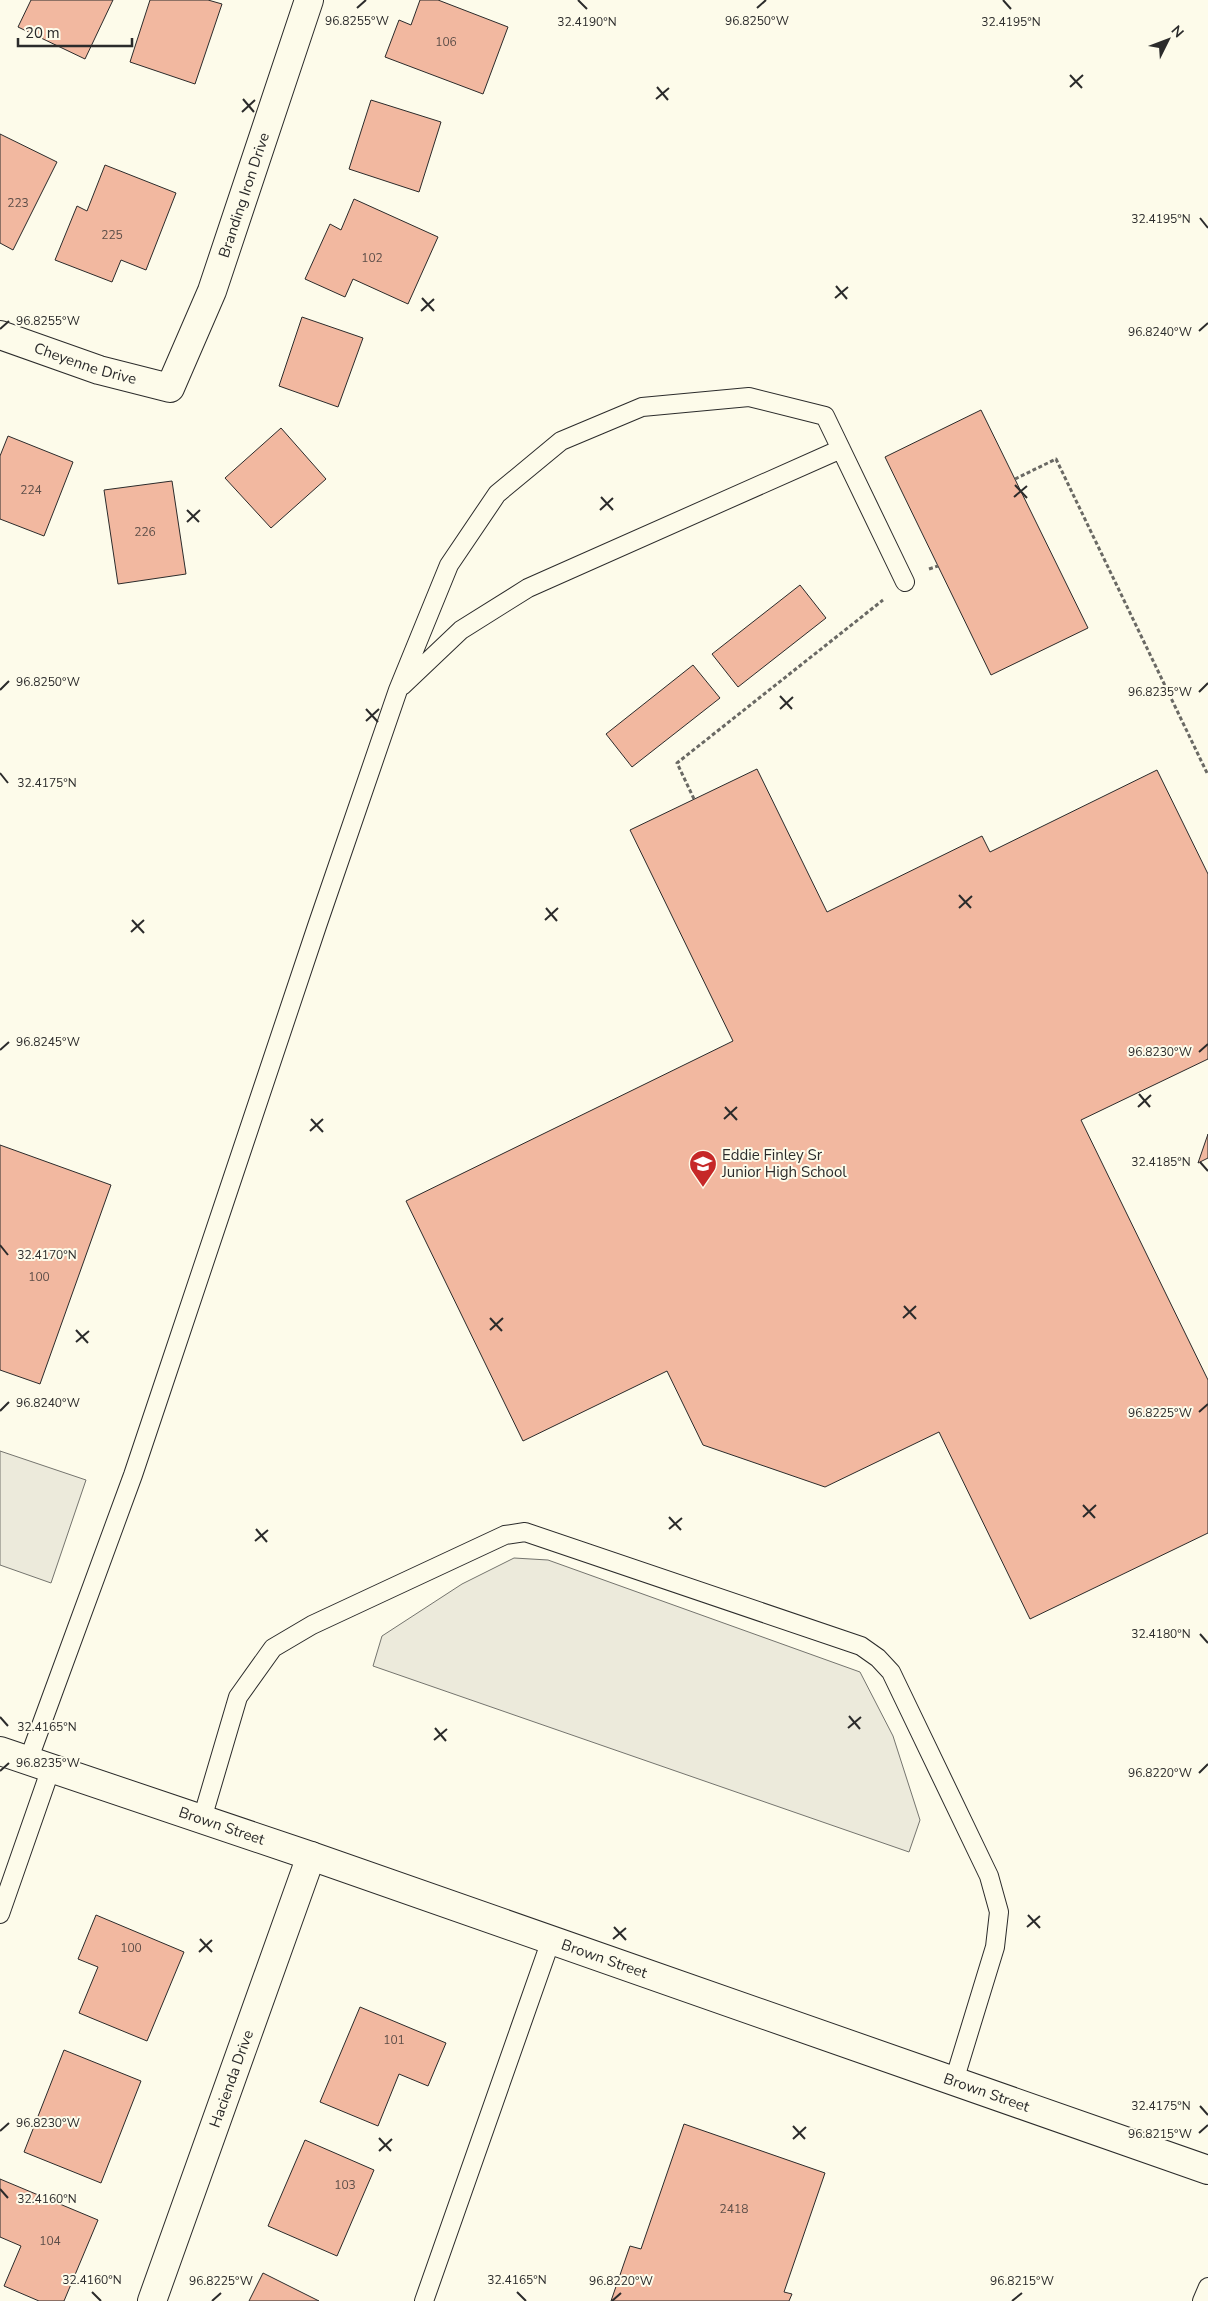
<svg xmlns="http://www.w3.org/2000/svg" width="1208" height="2301" font-family="'Nunito Sans',sans-serif">
<rect width="100%" height="100%" fill="#fdfbea"/>
<!-- parking -->
<path fill="#eceadb" stroke="#74746e" d="M0,1451l86,29 -35,103 -51,-18z
M514,1558l34,2 312,112 33,64 27,84 -11,32 -536,-186 9,-30 80,-52z"/>
<!-- building -->
<path fill="#f2b8a0" stroke="#2b2b2b" d="M31,0h82l-28,59 -67,-32z
M150,0h58l14,4 -27,80 -65,-22z
M420,0h18l70,27 -25,67 -98,-37 14,-37 12,5z
M371,100l70,22 -22,70 -70,-23z
M0,134l57,28 -44,88 -13,-7z
M105,165l71,28 -30,77 -25,-10 -9,22 -57,-22 22,-54 10,5z
M354,199l84,38 -30,67 -55,-25 -8,18 -40,-18 25,-55 11,6z
M302,317l61,21 -25,69 -59,-21z
M981,410l107,218 -97,47 -106,-218z
M281,428l45,51 -55,49 -46,-50z
M8,436l65,26 -29,74 -44,-17v-63z
M172,481l14,93 -68,10 -14,-94z
M800,585l26,33 -88,69 -26,-33z
M693,665l27,33 -88,69 -26,-33z
M757,769l70,143 155,-76 8,16 167,-82 51,104v185l-127,61 127,260v153l-178,86 -91,-187 -114,55 -122,-42 -36,-74 -144,70 -117,-240 327,-160 -103,-211z
M1208,1134v24l-10,5z
M0,1145l111,40 -71,199 -40,-14z
M96,1915l88,37 -37,89 -68,-28 19,-46 -20,-8z
M360,2007l86,36 -18,43 -29,-12 -21,52 -58,-24z
M64,2050l77,31 -40,102 -77,-31z
M684,2124l141,49 -41,119 8,2 -3,7h-178l19,-55 11,3z
M305,2140l69,30 -37,86 -69,-30z
M0,2179l98,41 -34,81h-25l-35,-15 17,-40 -21,-9z
M263,2273l56,28h-70z"/>
<g fill="none" stroke-linecap="round" stroke-linejoin="round">
<defs>
<path id="lane" d="M402,686l59,-56 67,-42 313,-139
M28,1761l105,-286 184,-549 81,-236 51,-125 48,-71 64,-53 81,-34 107,-10 76,19 80,166
M202,1819l36,-122 35,-49 39,-23 193,-90 20,-3 336,114 17,12 13,14 98,204 10,36 -4,35 -41,134
M0,1914l51,-146
M424,2301l127,-361
M1202,2301l6,-14"/>
<g id="street">
<path id="s1" d="M0,335l99,35 71,18 42,-97 97,-291"/>
<path id="s2" d="M152,2301l159,-445"/>
</g>
<g id="secondary">
<path id="s3" d="M0,1751l311,105 897,314"/>
</g>
</defs>
<!-- lane casing -->
<use href="#lane" stroke="#2b2b2b" stroke-width="20"/>
<!-- street casing -->
<use href="#street" stroke="#2b2b2b" stroke-width="30"/>
<!-- secondary casing -->
<use href="#secondary" stroke="#2b2b2b" stroke-width="30"/>
<!-- path -->
<path stroke="#6a6964" stroke-width="3" stroke-dasharray="4 2.5" stroke-linecap="butt" d="M1015,479l41,-20 152,316
M929,569l9,-3
M694,799l-17,-36 206,-163"/>
<!-- lane -->
<use href="#lane" stroke="#fdfbea" stroke-width="18"/>
<!-- street -->
<use href="#street" stroke="#fdfbea" stroke-width="28"/>
<!-- secondary -->
<use href="#secondary" stroke="#fdfbea" stroke-width="28"/>
</g>
<!-- ticks -->
<path fill="none" stroke="#2b2b2b" stroke-width="2" d="M578,0l9,9M1003,0l8,9M357,8l9,-8M757,8l9,-8M1070,75l12,13M657,87l11,13M1070,87l13,-12M243,99l11,13M656,99l13,-11M242,112l13,-12M1200,218l8,10M836,286l11,13M422,298l12,13M835,298l13,-11M421,311l13,-12M0,329l9,-8M1199,331l9,-8M1015,485l12,13M601,497l12,13M1014,497l13,-11M187,510l12,12M600,510l13,-12M187,522l13,-12M0,690l9,-9M1199,692l9,-9M780,696l12,13M366,709l12,13M780,709l13,-12M366,721l13,-12M0,773l8,10M959,895l12,13M546,908l11,13M959,908l13,-12M132,920l12,13M545,920l13,-12M131,932l13,-12M0,1050l9,-8M1199,1052l9,-8M1139,1094l11,13M725,1107l12,13M1138,1107l13,-12M311,1119l12,13M724,1119l13,-12M310,1131l13,-12M1200,1162l8,9M0,1245l8,10M904,1306l12,13M490,1318l12,13M903,1318l13,-12M76,1330l12,13M490,1330l13,-12M76,1342l13,-11M0,1411l9,-9M1199,1412l9,-8M1083,1505l12,13M669,1517l12,13M1083,1517l13,-12M256,1529l11,13M669,1529l13,-11M255,1541l13,-11M1200,1634l8,9M849,1716l11,13M0,1717l8,9M435,1728l11,13M848,1728l13,-11M434,1740l13,-11M0,1771l9,-8M1199,1773l9,-9M1028,1915l12,13M614,1927l12,13M1027,1927l13,-11M200,1939l12,13M613,1939l13,-11M199,1952l13,-12M1200,2106l8,9M793,2126l12,13M0,2131l9,-8M1199,2133l9,-8M379,2138l12,13M793,2139l13,-12M379,2151l13,-12M0,2189l8,9M92,2292l9,9M517,2292l9,9M212,2301l9,-8M612,2301l9,-8M1012,2301l10,-8"/>
<!-- icons -->
<defs>
<symbol id="school-pin" viewBox="-11 -11 22 30"><path d="M0 17L-7.5 6A9.5 9.5 0 1 1 7.5 6Z" fill="#c62828" stroke="#fdfbea"/><path d="M0-5L7-2L0 1L-7-2ZM-4 1L0 2.5L4 1V4Q0 6-4 4Z" fill="#fff"/></symbol>
</defs>
<g fill-rule="evenodd">
<use href="#school-pin" x="687" y="1148" width="32" height="43"/>
</g>
<g text-anchor="middle" stroke-width="4" stroke-linejoin="round" paint-order="stroke">
<!-- number labels -->
<g font-size="12" fill="#5d4e48">
<text x="446" y="46">106</text>
<text x="18" y="207">223</text>
<text x="112" y="239">225</text>
<text x="372" y="262">102</text>
<text x="31" y="494">224</text>
<text x="145" y="536">226</text>
<text x="39" y="1281">100</text>
<text x="131" y="1952">100</text>
<text x="394" y="2044">101</text>
<text x="345" y="2189">103</text>
<text x="734" y="2213">2418</text>
<text x="50" y="2245">104</text>
</g>
<!-- street labels -->
<g font-size="15" fill="#2b2b2b" stroke="#fdfbea">
<text dy="5" stroke="none"><textPath href="#s1" startOffset="385">Branding Iron Drive</textPath></text>
<text dy="5" stroke="none"><textPath href="#s1" startOffset="90">Cheyenne Drive</textPath></text>
<text dy="5" stroke="none"><textPath href="#s3" startOffset="234">Brown Street</textPath></text>
<text dy="5" stroke="none"><textPath href="#s3" startOffset="639">Brown Street</textPath></text>
<text dy="5" stroke="none"><textPath href="#s2" startOffset="236">Hacienda Drive</textPath></text>
<text dy="5" stroke="none"><textPath href="#s3" startOffset="1044">Brown Street</textPath></text>
</g>
<!-- poi labels -->
<g font-size="15" fill="#2b2b2b" stroke="#fdfbea" text-anchor="start">
<text x="722" y="1160">Eddie Finley Sr<tspan x="722" dy="17">Junior High School</tspan></text>
</g>
</g>
<g font-size="12" text-anchor="middle" fill="#2b2b2b" stroke="#fdfbea" stroke-width="4" stroke-linejoin="round" paint-order="stroke">
<text x="357" y="25">96.8255°W</text>
<text x="757" y="25">96.8250°W</text>
<text x="587" y="26">32.4190°N</text>
<text x="1011" y="26">32.4195°N</text>
<text x="1161" y="223">32.4195°N</text>
<text x="48" y="325">96.8255°W</text>
<text x="1160" y="336">96.8240°W</text>
<text x="48" y="686">96.8250°W</text>
<text x="1160" y="696">96.8235°W</text>
<text x="47" y="787">32.4175°N</text>
<text x="48" y="1046">96.8245°W</text>
<text x="1160" y="1056">96.8230°W</text>
<text x="1161" y="1166">32.4185°N</text>
<text x="47" y="1259">32.4170°N</text>
<text x="48" y="1407">96.8240°W</text>
<text x="1160" y="1417">96.8225°W</text>
<text x="1161" y="1638">32.4180°N</text>
<text x="47" y="1731">32.4165°N</text>
<text x="48" y="1767">96.8235°W</text>
<text x="1160" y="1777">96.8220°W</text>
<text x="1161" y="2110">32.4175°N</text>
<text x="48" y="2127">96.8230°W</text>
<text x="1160" y="2138">96.8215°W</text>
<text x="47" y="2203">32.4160°N</text>
<text x="92" y="2284">32.4160°N</text>
<text x="517" y="2284">32.4165°N</text>
<text x="221" y="2285">96.8225°W</text>
<text x="621" y="2285">96.8220°W</text>
<text x="1022" y="2285">96.8215°W</text>
</g>
<!-- north arrow -->
<g transform="translate(1168 40) rotate(48)" stroke="#fdfbea" stroke-width="4" paint-order="stroke">
<path d="M0-4L9 19L0 12L-9 19Z" fill="#2b2b2b"/>
<text y="-8" font-size="14" font-weight="bold" text-anchor="middle" fill="#2b2b2b">N</text>
</g>
<!-- scale -->
<path d="M18 38v8h114v-8" fill="none" stroke="#2b2b2b" stroke-width="2.5"/>
<text x="25" y="38" font-size="15" fill="#2b2b2b" stroke="#fdfbea" stroke-width="4" paint-order="stroke">20 m</text>
</svg>
